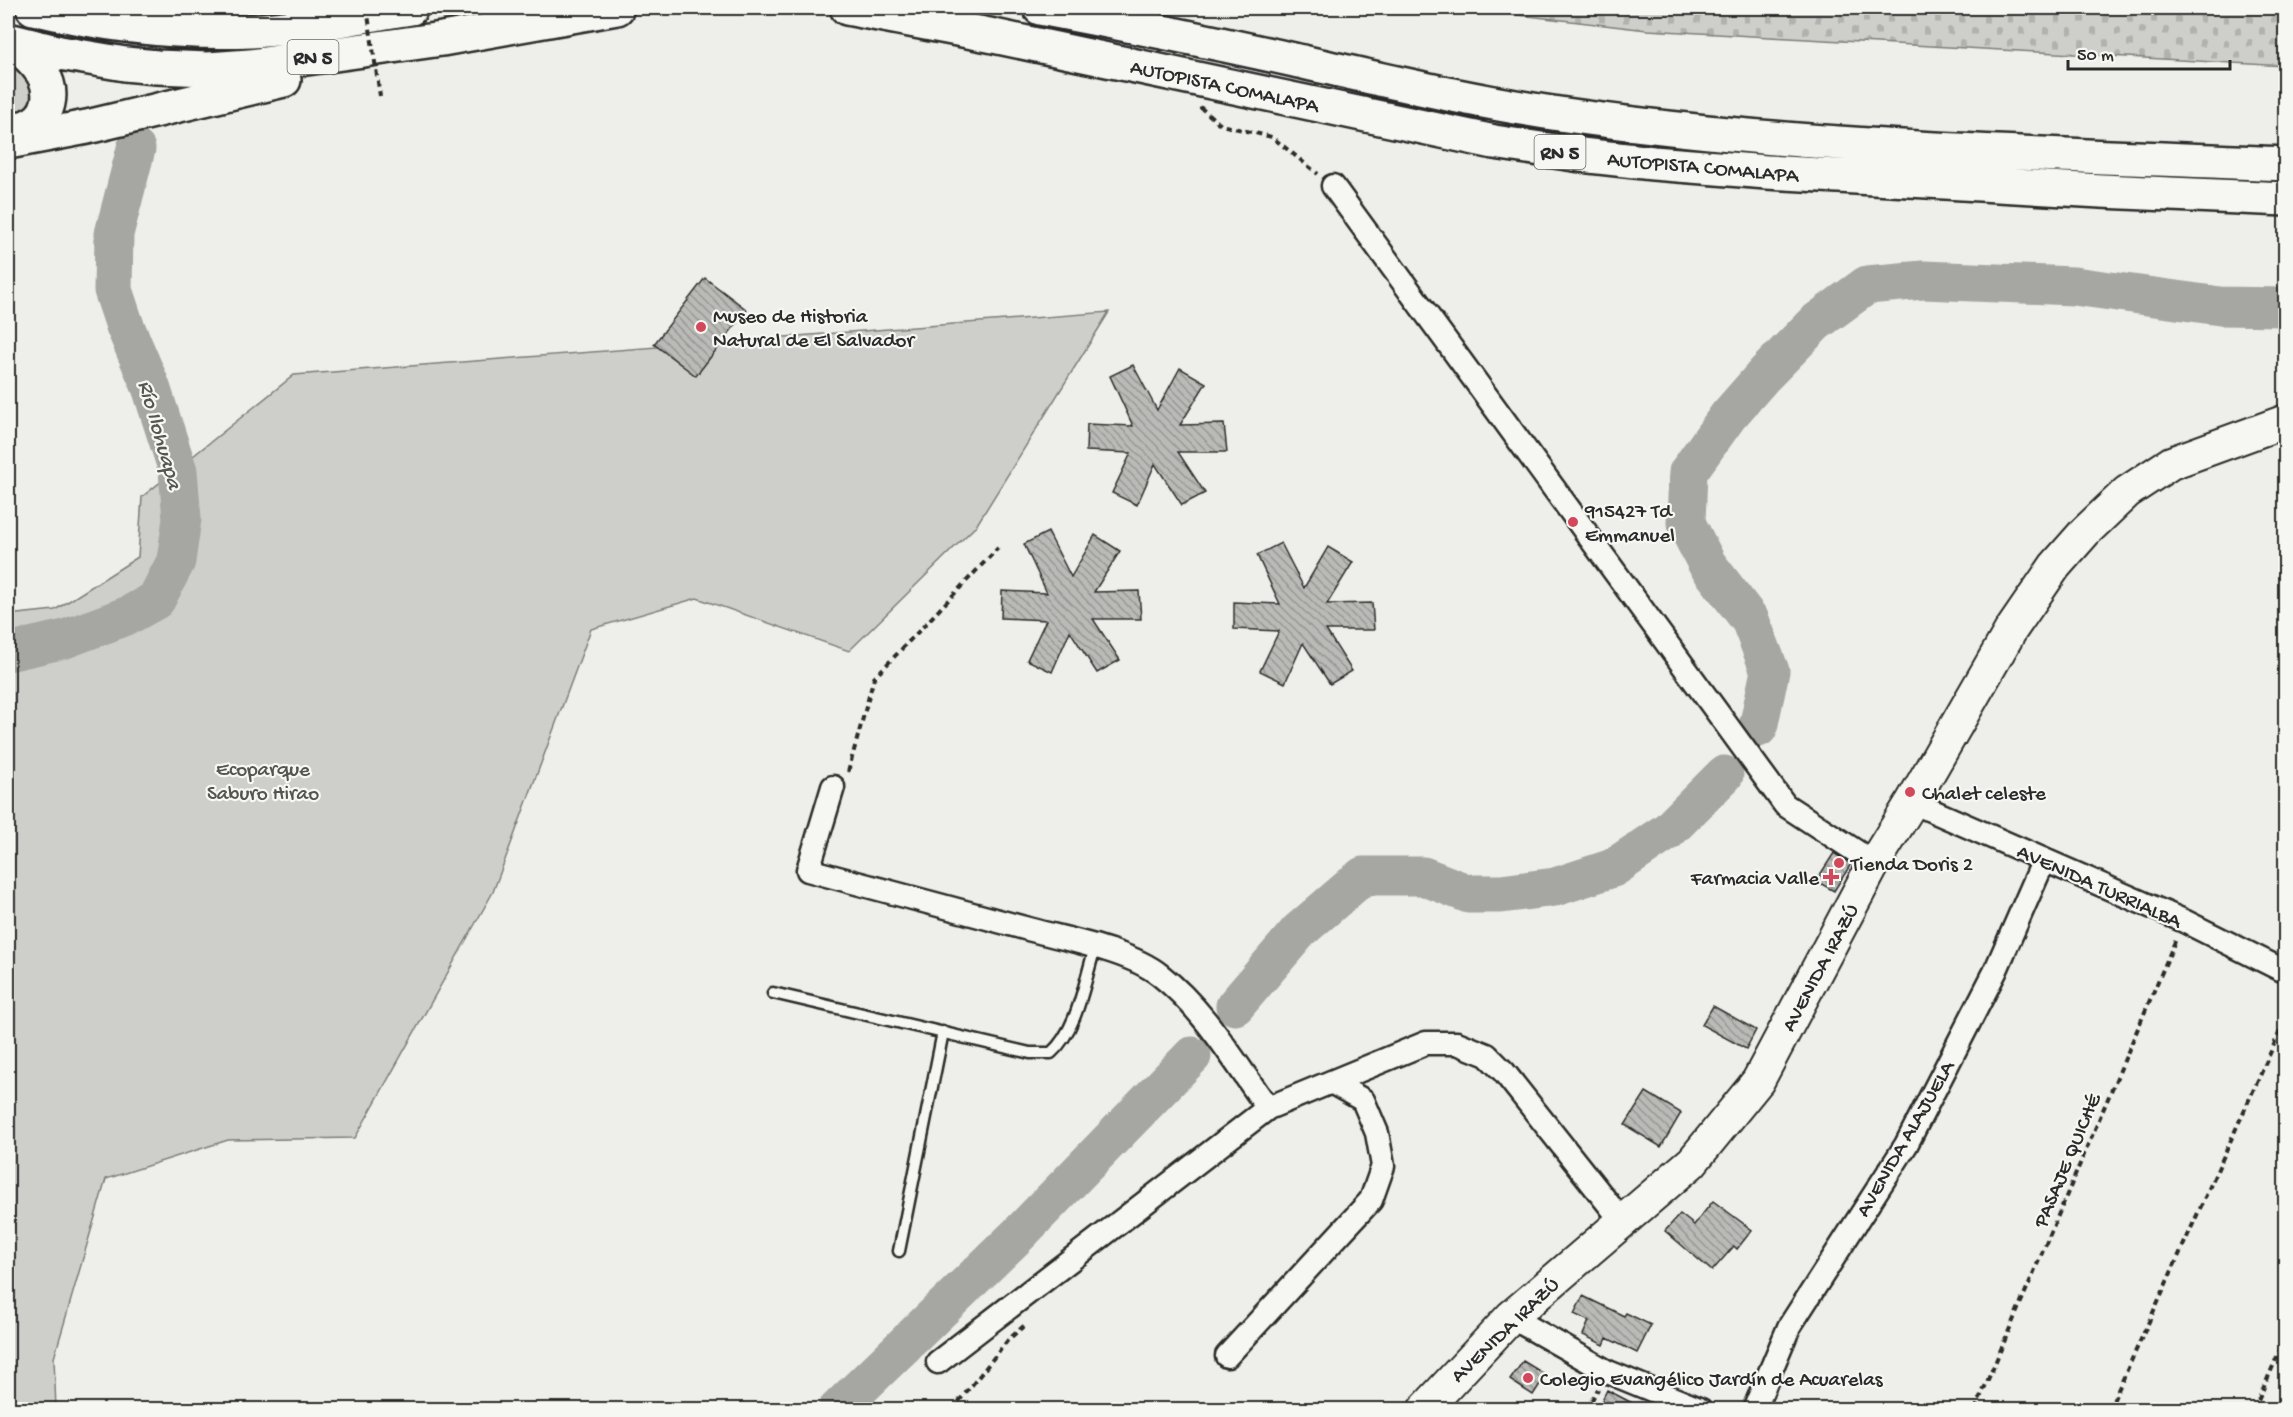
<svg xmlns="http://www.w3.org/2000/svg" width="2293" height="1417" font-family="'Gochi Hand',sans-serif">
<defs>
<pattern id="cemetery-stones" width="16" height="16" patternUnits="userSpaceOnUse" patternTransform="scale(1.5)"><rect width="16" height="16" fill="#cececa"/><path d="M2 7V4a2 2 0 0 1 4 0v3zM10 15v-3a2 2 0 0 1 4 0v3z" fill="#b1b1ae"/></pattern>
<pattern id="building-back-hatch" width="6" height="6" patternUnits="userSpaceOnUse" patternTransform="scale(1.5)"><rect width="6" height="6" fill="#babab7"/><path d="M-1 5l2 2M0 0l6 6M5-1l2 2" fill="none" stroke="#979795"/></pattern>
</defs>
<rect width="100%" height="100%" fill="#eeeeea"/>
<filter id="ink" filterUnits="userSpaceOnUse"><feTurbulence type="fractalNoise" baseFrequency=".0167" numOctaves="2"/><feDisplacementMap in="SourceGraphic" scale="12" xChannelSelector="R" yChannelSelector="G"/><feConvolveMatrix kernelMatrix="1 2 1 2 8 2 1 2 1" color-interpolation-filters="sRGB"/></filter>
<g filter="url(#ink)">
<!-- green -->
<path fill="#cececa" stroke="#7c7c7a" stroke-width="1.5" d="M8,64c20,7 23,21 26,40l-26,20z
M1109,312l-133,214 -127,125 -152,-53 -106,31 -98,263 -138,246 -127,2 -122,39 -52,179 2,51h-48v-794l47,-5 83,-53 4,-60 152,-122z"/>
<!-- cemetery -->
<path fill="url(#cemetery-stones)" stroke="#7c7c7a" stroke-width="1.5" d="M1458,8h827v58l-638,-36z"/>
<g fill="none" stroke-linecap="round" stroke-linejoin="round">
<!-- river -->
<path stroke="#a6a6a3" stroke-width="39" d="M8,652l57,-13 64,-24 27,-15 20,-39 6,-42 -4,-48 -27,-84 -26,-61 -12,-36 1,-56 22,-85
M1758,728l12,-57 -20,-51 -43,-56 -21,-41 2,-51 40,-56 36,-41 51,-52 52,-38 56,-5 151,6 146,20 66,1
M1235,1006l64,-75 64,-55h60l46,18h32l54,-7 58,-19 55,-37 56,-56
M837,1410l182,-176 173,-178"/>
</g>
<!-- building -->
<path fill="url(#building-back-hatch)" stroke="#2b2b2b" stroke-width="1.5" d="M705,278l42,32 -51,66 -42,-32z
M1133,365l24,45 23,-42 26,15 -26,42 44,-1 3,28h-49l27,41 -23,12 -27,-41 -18,41 -25,-12 19,-40 -45,-2 1,-27 46,2 -23,-50z
M1048,532l23,45 24,-42 25,16 -26,41 45,-1 2,28h-48l27,41 -23,13 -27,-42 -18,41 -25,-12 19,-40 -45,-2 1,-27 45,2 -23,-49z
M1281,543l23,45 24,-41 25,15 -26,42 45,-1 2,27h-48l26,41 -22,13 -27,-41 -18,40 -25,-12 19,-40 -45,-2v-27l46,2 -23,-49z
M1834,853l17,11 -17,27 -18,-10z
M1713,1006l43,24 -10,19 -44,-24z
M1646,1092l35,21 -20,34 -36,-22z
M1713,1201l39,29 -15,19 -3,-3 -22,25 -47,-40 15,-17 14,11z
M1583,1296l41,20 2,-3 25,12 -14,28 -30,-15 -3,7 -21,-10 6,-14 -15,-7z
M1523,1361l23,14 -13,20 -23,-15z
M1607,1390l39,20h-49z"/>
<g fill="none" stroke-linecap="round" stroke-linejoin="round">
<defs>
<path id="lane" d="M773,993l257,60h21c27,-24 33,-71 44,-105
M899,1251l44,-219"/>
<path id="street" d="M1333,186l452,619 89,58
M833,787l-25,83c75,20 149,40 224,60 37,10 98,21 128,45 45,35 75,88 108,133
M1912,802l272,119 102,51
M1511,1317l97,55 93,38
M1227,1356l144,-156 12,-34 -6,-33 -14,-33 -32,-18
M938,1362l330,-254 158,-65h31l30,12 17,17 118,149
M1754,1410l35,-83 117,-182 89,-173 49,-112"/>
<path id="secondary" d="M1424,1410l87,-93 181,-155 66,-81 116,-218 38,-61 99,-172 44,-64 30,-34 42,-40 44,-29 115,-42"/>
<path id="highway" d="M33,8c71,17 144,26 218,23 54,-3 107,-15 160,-23
M847,8l142,27 505,107 87,13 72,8 114,9 334,19 185,8
M1040,8c85,16 169,33 254,52 90,20 181,42 272,55 238,34 480,39 720,49
M8,40l52,13 65,11 32,3 51,2 42,-3 192,-27 175,-31
M8,130c6,-1 12,-1 18,-3 25,-9 28,-35 16,-55 -8,-12 -20,-22 -31,-30
M8,142l79,-15 197,-47"/>
</defs>
<!-- lane casing -->
<use href="#lane" stroke="#2b2b2b" stroke-width="15"/>
<!-- street casing -->
<use href="#street" stroke="#2b2b2b" stroke-width="27"/>
<!-- secondary casing -->
<use href="#secondary" stroke="#2b2b2b" stroke-width="36"/>
<!-- highway casing -->
<use href="#highway" stroke="#2b2b2b" stroke-width="38"/>
<!-- path -->
<path stroke="#2b2b2b" stroke-width="4" stroke-dasharray="6 4.5" stroke-linecap="butt" d="M1200,107l21,18 51,12 46,37
M848,772l26,-94 124,-130
M952,1410l56,-70 18,-16
M1586,1410l12,-21
M1975,1410l201,-471
M2109,1410l177,-392
M2254,1410l32,-74"/>
<!-- lane -->
<use href="#lane" stroke="#f6f6f2" stroke-width="10"/>
<!-- street -->
<use href="#street" stroke="#f6f6f2" stroke-width="22"/>
<!-- secondary -->
<use href="#secondary" stroke="#f6f6f2" stroke-width="32"/>
<!-- highway -->
<use href="#highway" stroke="#f6f6f2" stroke-width="33"/>
<!-- path-bridge -->
<path stroke="#2b2b2b" stroke-width="4" stroke-dasharray="6 4.5" stroke-linecap="butt" d="M367,8l13,88"/>
</g>
</g>
<!-- markers -->
<g fill="#d1495b" stroke="#f6f6f2" stroke-width="2">
<circle cx="701" cy="327" r="6"/>
<circle cx="1573" cy="522" r="6"/>
<circle cx="1910" cy="792" r="6"/>
<circle cx="1839" cy="863" r="6"/>
<path d="M1828 868h6v6h6v6h-6v6h-6v-6h-6v-6h6z"/>
<circle cx="1528" cy="1378" r="6"/>
</g>
<g text-anchor="middle" stroke-width="4.5" stroke-linejoin="round" paint-order="stroke">
<!-- shield labels -->
<g fill="#f6f6f2" stroke="#686867" stroke-width="1.5">
<rect x="287.5" y="40" width="51" height="34" rx="4.5"/>
<rect x="1534.5" y="135" width="51" height="34" rx="4.5"/>
</g>
<g font-size="20" font-weight="bold" fill="#2b2b2b">
<text x="313" y="64">RN 5</text>
<text x="1560" y="159">RN 5</text>
</g>
<!-- street labels -->
<g font-size="21" fill="#2b2b2b" stroke="#f6f6f2">
<text transform="translate(1225 85) rotate(12)" y="7">AUTOPISTA COMALAPA</text>
<text transform="translate(1703 166) rotate(5)" y="7">AUTOPISTA COMALAPA</text>
<text transform="translate(2100 885) rotate(24)" y="7">AVENIDA TURRIALBA</text>
<text transform="translate(1819 967) rotate(-62)" y="7">AVENIDA IRAZÚ</text>
<text transform="translate(1904 1138) rotate(-60)" y="7">AVENIDA ALAJUELA</text>
<text transform="translate(2066 1160) rotate(-67)" y="7">PASAJE QUICHÉ</text>
<text transform="translate(1504 1329) rotate(-44)" y="7">AVENIDA IRAZÚ</text>
</g>
<!-- poi labels -->
<g font-size="21" fill="#2b2b2b" stroke="#f6f6f2" text-anchor="start">
<text x="713" y="322">Museo de Historia<tspan x="713" dy="24">Natural de El Salvador</tspan></text>
<text x="1585" y="517">915427 Td<tspan x="1585" dy="24">Emmanuel</tspan></text>
<text x="1922" y="799">Chalet celeste</text>
<text x="1851" y="870">Tienda Doris 2</text>
<text x="1819" y="884" text-anchor="end">Farmacia Valle</text>
<text x="1540" y="1385">Colegio Evangélico Jardín de Acuarelas</text>
</g>
<!-- park labels -->
<g font-size="21" fill="#545453" stroke="#f6f6f2">
<text x="263" y="775">Ecoparque<tspan x="263" dy="24">Saburo Hirao</tspan></text>
</g>
<!-- water labels -->
<g font-size="22" font-style="italic" fill="#565655" stroke="#f6f6f2">
<text transform="translate(162 434) rotate(74)" y="8">Río Ilohuapa</text>
</g>
</g>
<!-- margin -->
<rect width="2293" height="1417" fill="none" stroke="#f6f6f2" stroke-width="30"/>
<rect x="15" y="15" width="2263" height="1387" fill="none" stroke="#2b2b2b" stroke-width="2" filter="url(#ink)"/>
<!-- scale -->
<path d="M2068 60v9h162v-9" fill="none" stroke="#2b2b2b" stroke-width="3"/>
<text x="2077" y="60" font-size="18" fill="#2b2b2b" stroke="#f6f6f2" stroke-width="4.5" paint-order="stroke">50 m</text>
</svg>
